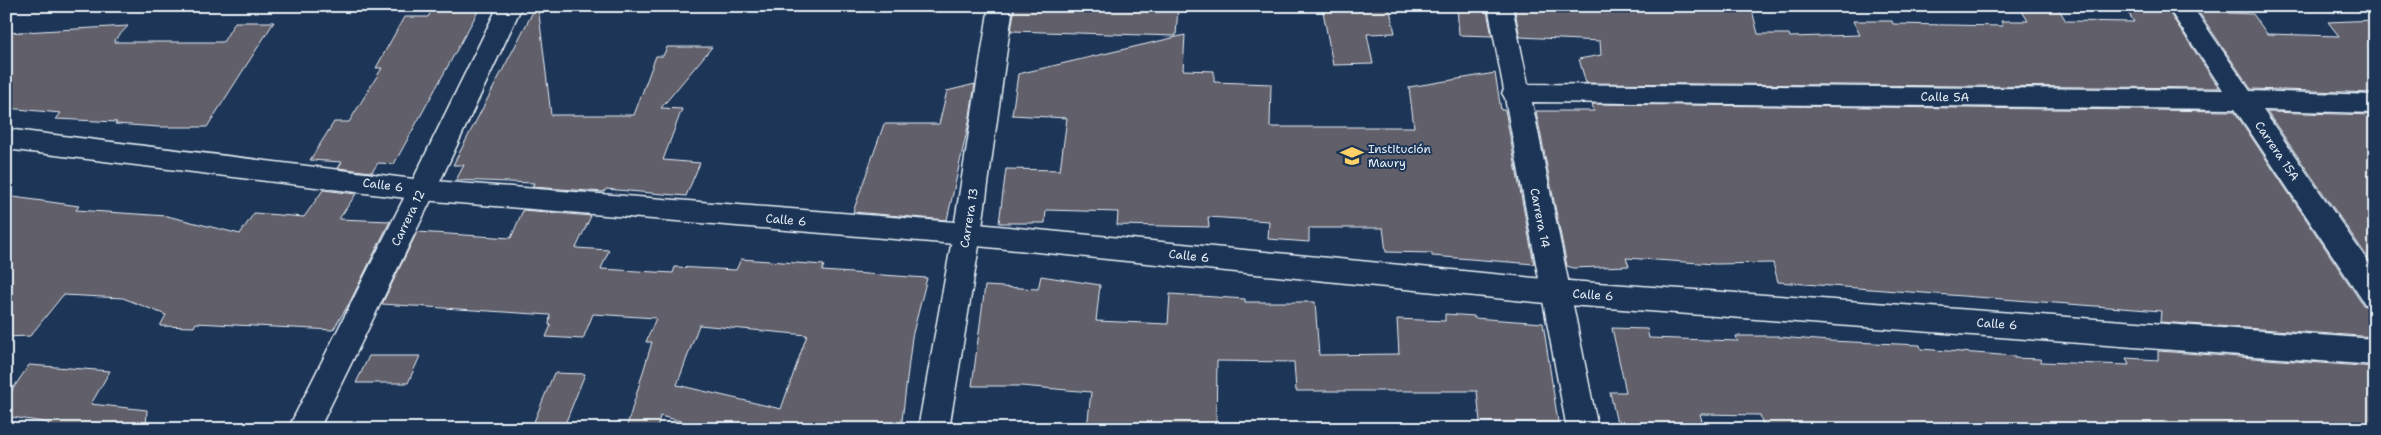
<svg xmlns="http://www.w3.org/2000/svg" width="2381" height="435" font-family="'Shantell Sans',sans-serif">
<rect width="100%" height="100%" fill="#1d3557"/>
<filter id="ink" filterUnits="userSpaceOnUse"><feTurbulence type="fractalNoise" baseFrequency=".02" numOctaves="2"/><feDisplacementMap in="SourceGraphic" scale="10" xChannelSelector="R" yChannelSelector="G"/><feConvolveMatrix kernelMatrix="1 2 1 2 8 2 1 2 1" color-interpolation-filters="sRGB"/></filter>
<g filter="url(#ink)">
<!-- building -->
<path fill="#615f6b" stroke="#e8f1f8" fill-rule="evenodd" d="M434,6h47l-87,158 -16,-1 -6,9 -34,-4 4,-6 -32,-2 24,-38h15l33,-54h-6l28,-51h24z
M536,6h2l13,109h83l22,-59h7l4,-9h45l-51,61 21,1 -19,51 37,3 -14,33 -80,-7 -2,3 -72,-5 2,-4 -78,-3 8,-15h-11z
M1015,6h163l-2,30 -165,-5z
M1322,6h67l6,27 -28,1 6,30 -40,1z
M1457,6h29l6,30 -33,-1z
M1514,6h125l1,3 111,-3 7,28h31l1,3 70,-2 -7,-14h39l1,3 110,2 -2,-5h27l-9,-15h38l9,15 68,1 -10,-16h41l54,82 -633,-5 -7,-24 22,-4 -1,-14 -80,-4z
M2196,8l30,1 3,4 24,1 14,20 72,2 -11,-14 47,-2v73l-124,-4z
M235,22h39l-67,105h-48l-44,-3 2,-2 -61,-3 5,-6 -55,-5v-75l122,-7 -15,16h110z
M1185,35l-2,35 31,1v11l57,2 -1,43h144l-5,-40 86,-14 6,37h4l29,154 -102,-8v-3l-46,-1 -3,-24h-74v14l-41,-3 1,-18 -61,-4 1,10 -92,-2 1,-13 -72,-2 -1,13h-46l7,-54 54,1 7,-52 -55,-3 6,-41z
M975,84l-6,38 -22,98 -94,-8 31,-88h55l8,-33z
M1592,104l642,7 129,194 12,5v27l-215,-15 1,-11 -383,-29 -5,-19 -58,1 -89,-6 3,8 -56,2 -6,-2 -31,-155h58z
M2267,112l108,3v153z
M323,190l33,4 -17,25 51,2 -40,81 -17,28 -137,-7 -2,4 -34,-1 6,-11 -43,-17 -60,-3 -33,41 -24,1v-141l73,10 -3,4 91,6 73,18 14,-21 50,4z
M523,210l68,6 -15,32 33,2 -8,19 72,4 2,-6 61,3 5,-11 83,6 -2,6 105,7 -15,59 -11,92h-188l-53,-13 -3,13h-31l26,-87h-6l10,-24 -63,-4 -10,25 -37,-2 5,-12h-2l1,-10 -168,-11 35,-72 94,6zM699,325l108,10 -26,74 -104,-24z
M1041,276l59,9 -4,36 72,3 2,-30 75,5v3h70l4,53 80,-1 -2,-35 48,2v-7l29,2v2l69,5 15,99h-78l-3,-31h-181l-2,-29 -77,-1 -1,68h-129l4,-37 -70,-6h-49l13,-100 53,3z
M1612,328l35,1 2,9 89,3 -2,-5h43v1l50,4 91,4 1,4 93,7v2l26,1 1,3 88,3 -3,-7 32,2v-9l217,16v62h-611l-4,-14 -60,-1 4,14h-86l-8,-36h16z
M369,356h51l-12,27h-52z
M29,365l81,6 -19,33 56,6 -1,19h-101l4,-6 -43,-7v-17z
M554,373l31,1 -22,55h-32z"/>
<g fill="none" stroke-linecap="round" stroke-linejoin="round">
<defs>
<path id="street" d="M498,6h24l-86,184 -117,239h-31l120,-239z
M989,6h24l-32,228 -32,195h-31l35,-195z
M1488,6h24l16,78 695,6 -56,-84h25l58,85 125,4v18l-112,-3 112,162v36l-10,-4 -130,-195 -703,-7 66,327h-31l-62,-331 -3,-5 2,-3z"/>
<path id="secondary" d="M6,129l416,51 545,43 588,57 820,59v26l-820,-61 -588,-59 -545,-45 -416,-51z"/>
</defs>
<!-- street casing -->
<use href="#street" stroke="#e8f1f8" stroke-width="3"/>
<!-- secondary casing -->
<use href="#secondary" stroke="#e8f1f8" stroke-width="3"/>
<!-- street -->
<use href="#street" fill="#1d3557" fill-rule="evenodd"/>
<!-- secondary -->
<use href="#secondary" fill="#1d3557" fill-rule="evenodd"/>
</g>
</g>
<!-- icons -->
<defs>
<symbol id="school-bare" viewBox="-9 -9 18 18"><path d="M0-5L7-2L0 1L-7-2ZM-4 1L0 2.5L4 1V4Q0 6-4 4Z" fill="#ffd166" stroke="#1d3557" stroke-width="2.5" paint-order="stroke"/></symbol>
</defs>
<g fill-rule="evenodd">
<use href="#school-bare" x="1336" y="140" width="32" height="32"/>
</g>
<g text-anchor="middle" stroke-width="4" stroke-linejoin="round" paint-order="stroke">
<!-- street labels -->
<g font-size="12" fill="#e8f1f8" stroke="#1d3557">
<text transform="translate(1945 97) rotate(1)" y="4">Calle 5A</text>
<text transform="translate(2277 151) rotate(56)" y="4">Carrera 15A</text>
<text transform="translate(383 185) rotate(7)" y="4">Calle 6</text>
<text transform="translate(408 218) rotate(-64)" y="4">Carrera 12</text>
<text transform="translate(969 218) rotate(-81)" y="4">Carrera 13</text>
<text transform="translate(1540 218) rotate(79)" y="4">Carrera 14</text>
<text transform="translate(786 220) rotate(5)" y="4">Calle 6</text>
<text transform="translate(1189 256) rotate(6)" y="4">Calle 6</text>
<text transform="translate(1593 295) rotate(4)" y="4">Calle 6</text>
<text transform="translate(1997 324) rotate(4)" y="4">Calle 6</text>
</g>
<!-- poi labels -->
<g font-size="12" fill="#e8f1f8" stroke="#1d3557" text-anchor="start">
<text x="1368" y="153">Institución<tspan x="1368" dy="14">Maury</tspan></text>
</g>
</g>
<!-- margin -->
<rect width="2381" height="435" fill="none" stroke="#1d3557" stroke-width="25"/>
<rect x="12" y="12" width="2356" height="410" fill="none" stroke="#e8f1f8" stroke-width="2" filter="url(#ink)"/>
</svg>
